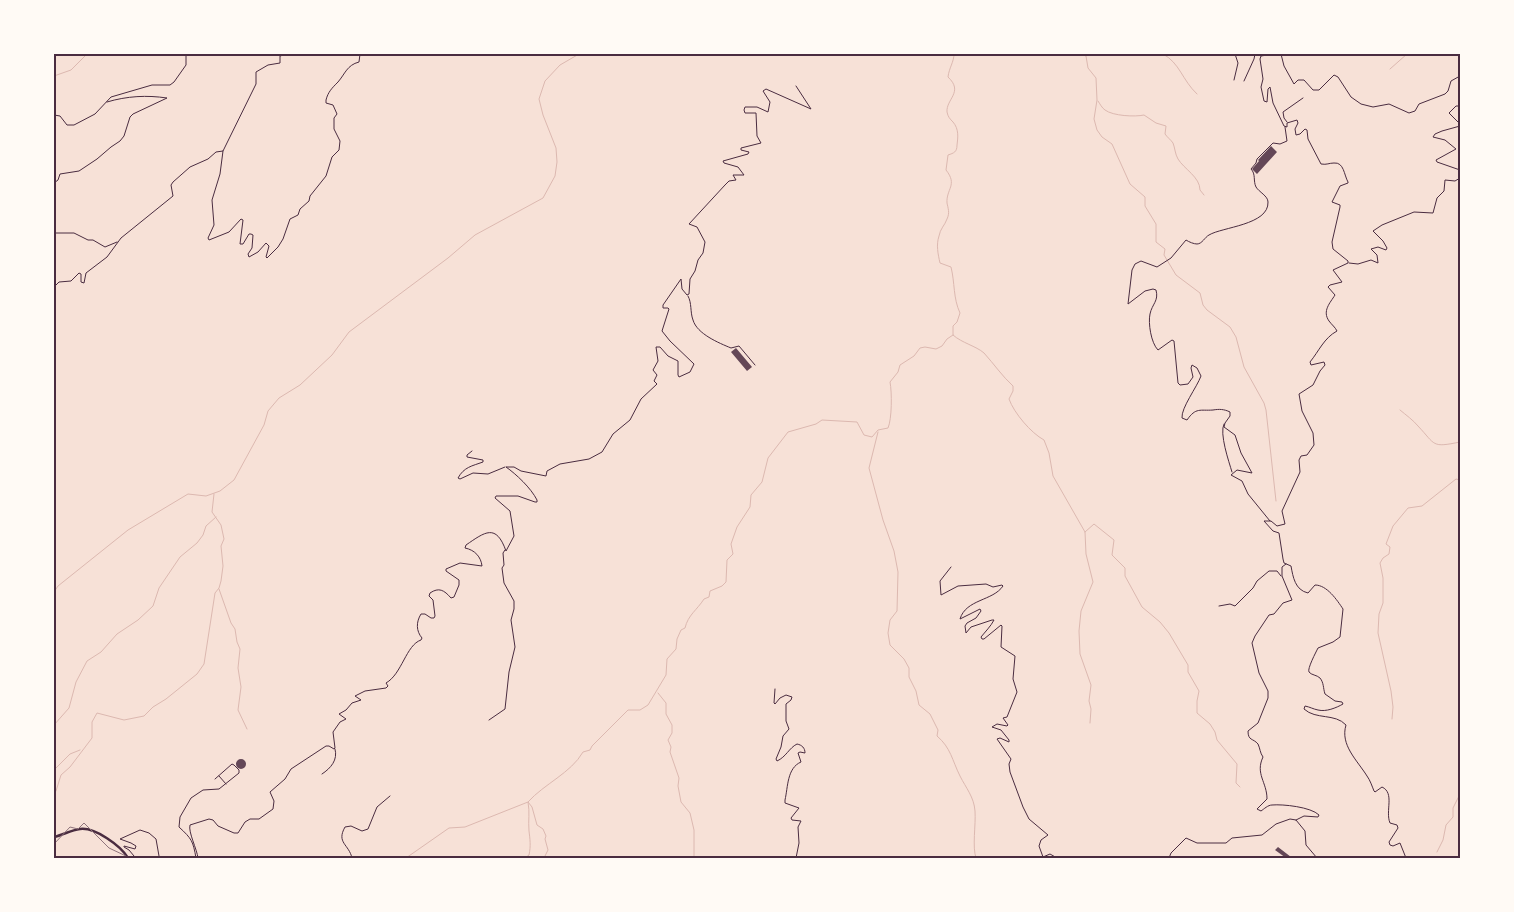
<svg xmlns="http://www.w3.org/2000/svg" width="1514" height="912" font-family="'Open Sans',sans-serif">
<rect width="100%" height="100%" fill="#f7e1d7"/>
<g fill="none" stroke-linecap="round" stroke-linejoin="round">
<!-- stream -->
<path stroke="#dcb8b0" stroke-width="1" d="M954,54c0,8 -5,14 -6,23 16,15 -2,22 -1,35 1,5 3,7 6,10 6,7 5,15 4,23 0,7 -3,8 -9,10l-2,15c12,15 0,19 1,33 1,5 3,10 0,16 -2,6 -7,10 -8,17 -3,9 -1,18 1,27l11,4c4,16 2,31 9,46l-3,9 -4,4v9c9,8 23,11 31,18 10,11 18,23 29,33v5l-4,8c5,14 22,34 35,41l5,13 4,23 32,56 1,22 7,28 -12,29 -2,20 1,23 11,31 -2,16 2,8 -1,14
M1080,54l6,2 2,12 8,10 1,22 -3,19 3,11 5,7 10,7 18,40 15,13v9l11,18v18l9,7 -1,6 12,20 24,18 3,12 4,5 23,17 6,10 8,30 20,36 2,7 10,91
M1163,54c17,9 19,26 34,40
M1390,69l17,-15
M54,76l17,-6 16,-16
M1098,101c2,3 4,7 7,9 8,6 30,7 39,5l12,8 10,3 -1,8c2,3 6,6 8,9 2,5 2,11 5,16 6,10 22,18 22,31l4,5
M1400,410c6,5 13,10 18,16 18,19 13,22 42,16
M878,432l-9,36 14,52 11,31 4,21 -1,39 -7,9 -2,13 2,12 14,14 5,9v9l7,14 3,14 11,9 8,16 -1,6c14,12 15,24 23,40 6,12 14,21 15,35 1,14 -3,36 1,47
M1085,532l9,-8 20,16 -2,15 13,13v8l17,31 18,15 9,11 19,32v7l11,19 -2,10v12l13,11 5,8 2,8 20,24 -1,19 4,4
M219,589l12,34 4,6 2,13 3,7 -2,19 3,19 -3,23 9,19
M54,592l4,-6 70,-56 60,-36 18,2 14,-5 14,-11 30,-55 4,-14 11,-13 21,-13 32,-30 17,-23 99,-74 27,-23 68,-37 12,-22 2,-14 -1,-14 -13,-33 -4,-16 6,-18 15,-16 19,-11
M658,693l8,10v11l6,11v8l-4,7 3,7 -1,5 9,26 -1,8 3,16 9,11 4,17v28
M1392,719l1,-12 -2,-16 -13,-58 1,-19 4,-11v-25l-3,-15 3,-5 6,-4 1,-7 -4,-3 7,-18 15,-18 14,-2 34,-27 4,1
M54,725l15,-17 7,-26 11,-21 14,-9 16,-18 21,-14 15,-14 6,-18 21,-31 17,-14 6,-8 3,-9 10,-9
M54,770l16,-16 10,-4
M56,791l5,-16 9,-8 22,-29v-16l5,-9 27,7 20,-4 9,-9 13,-8 31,-25 7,-10 11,-71 4,-5 2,-7 2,-15 -2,-20 3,-7 -3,-14 -9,-13 2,-18
M1437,852l6,-12 3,-15 7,-8v-9l7,-14
M406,858l43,-30 16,-1 63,-25 4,5 5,18 6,4 3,7 -1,3 3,11 -4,8
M525,858l4,-3c2,-9 1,-16 0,-24 -1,-10 1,-19 -1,-29 16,-18 43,-29 55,-50l7,-2 2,-4 36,-36h12l8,-5 18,-30 1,-16 9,-10 1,-10 4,-9 4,-2c3,-13 12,-18 19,-29l5,-2 1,-6 12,-5 4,-4 1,-22 6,-6 -2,-10 6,-17 13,-20 1,-12 11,-13 6,-24 20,-26 28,-8 6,-4 35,2 7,13 8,2 6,-7 10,-2c4,-9 4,-36 2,-46l8,-10 2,-7 14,-9 6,-8 5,-1 11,2 6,-3 5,-7 6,-4"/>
</g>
<!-- building -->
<path fill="#644757" d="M1271,146l6,6 -20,22 -5,-5 7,-8 -1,-1z
M736,348l16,19 -5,4 -16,-19z
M236 764a5 5 0 1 1 10 0a5 5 0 1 1-10 0Z
M1278,847l13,10 -1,1h-4l-11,-8z"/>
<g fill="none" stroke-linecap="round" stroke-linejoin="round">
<!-- minor -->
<path stroke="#4a2c40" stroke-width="1" d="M444,54h2
M1273,54l-12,2 -1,3 3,20 -2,8 3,14 3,1 1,-13 2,-2 3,16 11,23 3,1v-4l10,-3 1,3 -3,6 1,6 4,-1 5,-5 2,1 1,9 13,25c6,1 8,-1 13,-1 10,-1 10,12 14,19v1l-8,3 -8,16 8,3v2l-8,35 1,7 15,12v2l-15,7 9,12 -12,3 -2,2 7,8c-5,8 -13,16 -6,26 3,4 6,6 8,10 -13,7 -18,20 -27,31l1,3 13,-3 1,3 -5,6 -7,14 -14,9 3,17 11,22 1,12 -7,10 -6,1 -2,4 1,12 -18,39 3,13 -8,2 -6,-5h-7l9,10 6,2 4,26 1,4 7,3c2,11 4,24 17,27l7,-8c12,0 22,15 28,24l-3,28 -7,5 -15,6c-2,4 -11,21 -9,24 2,3 8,3 11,6 4,5 3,10 5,16l10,7 7,1 1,2c-7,4 -17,8 -25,6 -5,-1 -8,-3 -13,-4l-1,3c12,11 31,4 42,16 -6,20 11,35 21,51 3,4 5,10 7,15l1,1 7,-5c13,6 3,24 8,36l7,2 1,3 -9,14 1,3 3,1 7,-3 6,15
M1281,54l3,12 10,18 4,-4h6l9,10h6l15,-15 4,2 13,20 10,7 12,3 16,-3 20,9 6,-2 4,-7 26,-10 3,-3 3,-10 9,-5
M1460,78v1
M1234,80l4,-17 -3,-9
M1244,81l10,-22 1,-5
M1460,106h-4l-7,7 11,11
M54,115l6,1 7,9h7l21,-11 16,-17 41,-12h18l4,-3 12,-17v-11
M1287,122l-3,-4 -1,-6 20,-14
M1460,124v2l-18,5 -7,3 -2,3 12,3 11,9 -20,11 1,2 23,8
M223,151l-3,23 -8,26 2,25 -6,13 1,2 20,-8 12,-13 2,1 -3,24h3l6,-10h2l2,1 -1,13 -4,6 1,3 9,-5 8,-9 3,3 -3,11 1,1 11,-11 5,-8 7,-20 8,-4 2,-6 9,-8 1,-5 16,-20 6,-19 7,-7 1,-9 -6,-12v-11l3,-4 -4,-9 -7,-2v-3c2,-8 6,-12 12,-18 7,-8 9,-17 21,-20l1,-8
M54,183l4,-3 2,-6 19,-3 18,-12 14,-12 9,-6 4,-5 6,-19 3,-3 34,-16c-20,-3 -40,-2 -60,4
M54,233h20l14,7h5l12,7 12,-5
M1349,263l9,1 13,-4 7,3 -1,-8 -6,-6 7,-2 8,3 1,-2 -4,-7 -10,-10 9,-6 32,-13 19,1 4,-15 7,-7 1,-11 10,1 5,-3
M54,287l5,-5 12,-1 8,-8 2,1v8l3,1 2,-10 21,-16 14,-19 52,-42 -2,-11 2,-3 17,-15 18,-8 8,-7 7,-1 33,-67v-12l12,-7 12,-2v-7l7,-2
M688,296c4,7 2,16 5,24 4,14 26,23 38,28l8,-2 16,19
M1224,424c-5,9 5,38 8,48
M472,451l-5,4v2l16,3v2c-11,4 -19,5 -25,16l2,1 13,-6 15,1 17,-7
M1270,521l-22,-27 -6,-13 -11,-6 6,-5 15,3 -11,-20 -6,-18 -11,-8 1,-4 5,-7v-4c-6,-3 -11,-3 -17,-2 -13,1 -17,-3 -26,10l-5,-2c-1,-10 15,-31 19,-42l-4,-8 -5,-3 -1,3 2,9 -5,7 -8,1 -2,-2 -4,-42 -2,-1 -14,10c-7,-7 -10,-27 -8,-36 2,-10 9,-13 6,-24l-3,-1 -8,2 -17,13 4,-34 3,-6 6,-3 16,6 14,-9 15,-18c3,2 8,4 11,4 5,0 8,-7 12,-9 13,-8 60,-10 59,-33 0,-6 -9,-10 -12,-15 -3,-6 0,-13 -5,-18l5,-6 1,-4 16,-16 7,1 7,-3 -2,-14
M1286,564l-4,3v9l10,24 -9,3 -9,11 -5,1 -14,21 -3,7 7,30 9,18v7l-10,25 -10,8c0,10 5,7 10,13 2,4 2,9 5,13 -8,17 4,25 4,42l-10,10 4,2c3,-2 7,-6 11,-6 11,-1 39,2 47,10l-1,2 -14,-1 -8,4
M951,567l-11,14 1,14 17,-9 28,-2 7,3 9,-2 1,1c-10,15 -37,13 -43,33l20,-10 1,2 -5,7 -9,5 -2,3 1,7 5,-6 21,-7h2c-3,6 -9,12 -13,17l1,2h2l17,-14 1,1 -1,21 14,9 -2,23 4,13 -10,25 -4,1 5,7 -1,1 -10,-2 -5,3 9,3 8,10v2l-9,-4 -3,1 14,20 -2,5 1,8 13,35 6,12 19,16 -7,5 -2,6 4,11 7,-3 7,4
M1219,606l11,-2 5,2 18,-18 4,-7 12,-10h8l4,5
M775,689l-1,14 1,1 5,-6 6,-3 6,2 -1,3 -5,4v17l3,8 -6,7 -2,11 -5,12 1,2c9,-4 12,-13 20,-17 5,1 8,4 8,9l-5,-1 -2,1 3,9c-14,6 -13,25 -16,38v3l14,5 -8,10 1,2 9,1 -3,6 1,16 -3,15
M489,720l16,-11 4,-37 6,-25 -4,-27 3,-11v-8l-10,-18 -2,-15 2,-3 -1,-12 2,-3
M322,774c9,-6 16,-14 13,-25
M219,776l7,8
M132,858l2,-2 -5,-6 -5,-3v-1l11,3 1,-3 -5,-3 -11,-4 20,-9 9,3 7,6 3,17 1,2
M196,858c-3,-17 -4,-19 -17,-31l1,-10 11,-19 12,-8 16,-1 20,-16v-3l-5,-5 -2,-1 -17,15
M198,858c-1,-9 -10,-26 -8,-33l19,-6 4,1 5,6 16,7h4l7,-11 5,-3h9l14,-10 1,-8 -4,-9 15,-13 6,-10 35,-23h3l5,3 1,-1 -2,-16 7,-10 6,-3 -7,-5 7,-4 6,-7 9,-3 -6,-4 10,-5 21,-3 2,-2 -2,-3c16,-9 20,-38 35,-43l1,-2c-6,-7 -6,-16 -1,-24h4l6,4h3l1,-2 -2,-16 -4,-4 1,-3c9,-6 14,-3 21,5l3,-1 5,-12v-5l-13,-9v-2l14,-6 22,3c-1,-9 -7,-16 -17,-18l1,-3c19,-13 30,-22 40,6l8,-15 -4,-25 -15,-13 1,-2h22l17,6h2v-2c-6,-12 -21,-26 -31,-33h8l7,4 25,5 1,-5 13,-7 29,-5 13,-7 11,-18 17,-14 11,-21 16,-15 -3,-3 3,-6 -4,-5 5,-9 -2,-14h4l8,9 10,5v14l1,2 11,-5 4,-8 -24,-23 -8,-10 7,-22 -1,-1h-5v-3l18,-26 1,10 5,6 2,-1 1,-15 5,-8 3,-11 5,-7 2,-11 -8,-15 -8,-3 36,-39 4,-4 7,-1 -3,-5h11l-6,-8 -14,-4 -1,-2 25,-7 1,-2 -8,-2v-2l20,-5 -4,-7 -1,-23h-11l-1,-3 1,-3h12l11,5 2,-10 -7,-11 3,-2 45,20 -15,-23
M352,858c-3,-14 -16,-15 -7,-31l6,-1 11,5 6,-2 9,-22 13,-11
M1169,858l2,-5 15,-15 11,5h29l6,-5 30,-3 14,-11 14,-5 6,1 9,11 1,14 11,13"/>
<!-- trunk -->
<path stroke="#4a2c40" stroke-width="2.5" d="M54,837c9,-2 17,-7 26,-8 15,-2 41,17 48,29"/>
<!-- rail -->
<path stroke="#8f747c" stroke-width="1" d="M54,844l16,-17 8,2 6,-6 25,25 17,8 1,2"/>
</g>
<!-- border -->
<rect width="1514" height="912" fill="none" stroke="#fffaf5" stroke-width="110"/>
<rect x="55" y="55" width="1404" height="802" fill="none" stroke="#4a2c40" stroke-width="2"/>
</svg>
